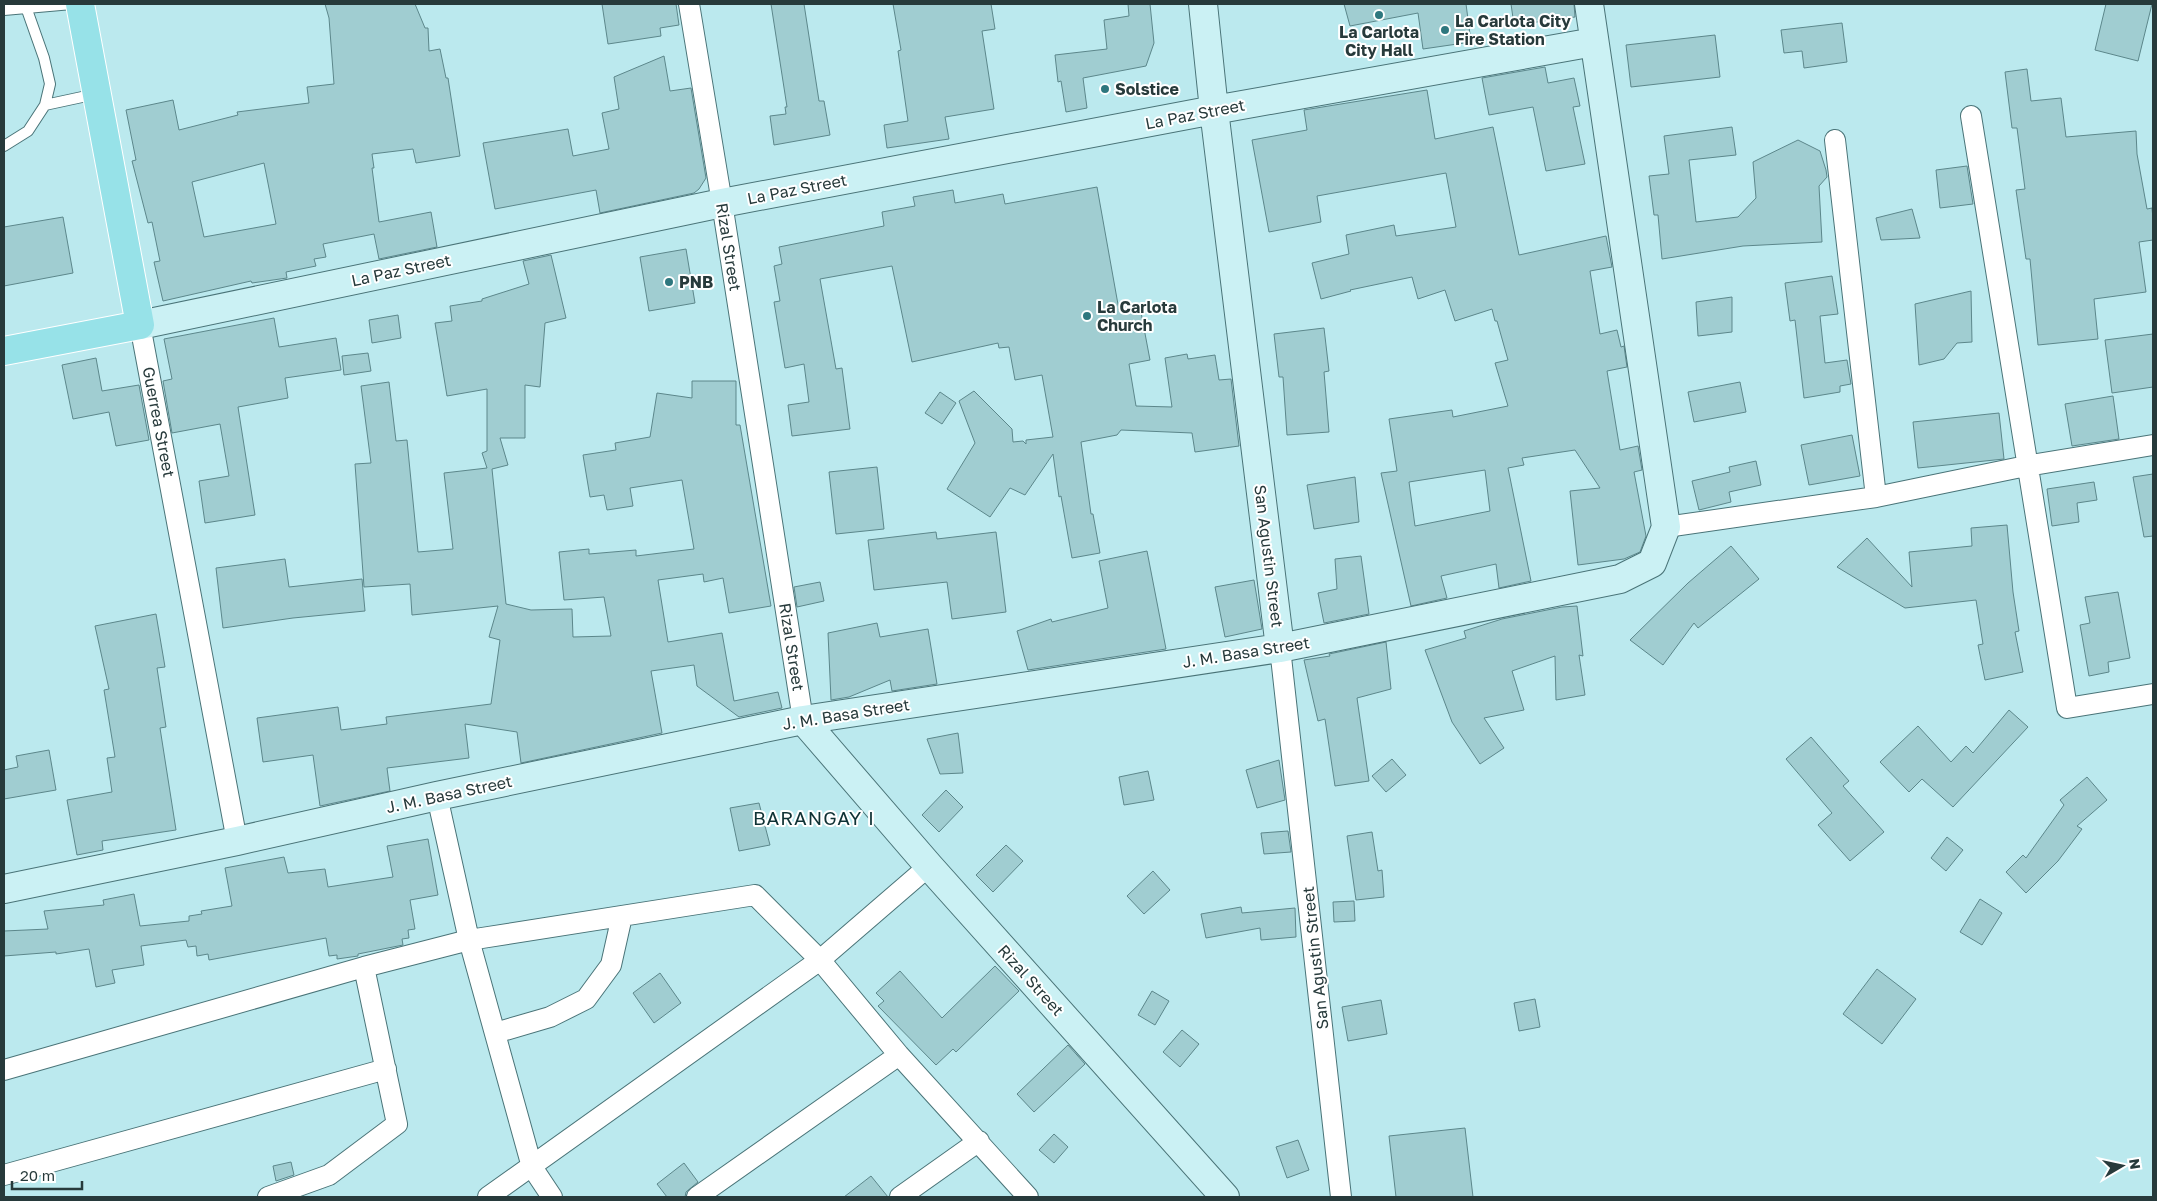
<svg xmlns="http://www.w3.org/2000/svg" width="2157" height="1201" font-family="'Golos Text',sans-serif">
<rect width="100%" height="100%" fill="#bbe9ee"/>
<!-- building -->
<path fill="#a0cdd1" stroke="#5c878b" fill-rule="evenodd" d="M325,4h90l10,24h3l1,23 11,-2 6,29h2l12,78 -44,7 -3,-14 -41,5 2,14h-2l7,54 52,-10 6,35 -58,12 -5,-25 -51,10 3,13 -12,2 2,7 -30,6 1,6 -35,5 -1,-2 -88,20 -9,-39 6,-1 -8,-39 -4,1 -16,-62 4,-1 -10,-50 47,-10 6,30 59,-15 -1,-3 72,-9 -2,-16 27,-3 -5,-66zM264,163l12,61 -72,13 -12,-55z
M602,4h74l3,21 -19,3 1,8 -53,8z
M771,4h33l15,97h5l6,34 -56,10 -4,-29 16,-2 -1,-7h2z
M893,4h98l4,25 -13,2 12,78 -49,8 4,22 -62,9 -3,-23 24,-4 -10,-70 3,-1z
M1128,4h22l4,39 -8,23 -63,12 4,30 -21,4 -5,-31 -3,1 -3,-27 52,-6 -3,-29 25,-4z
M1344,4h122l5,38 -48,7 -5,-36 -68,13z
M1511,4h63l1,13 -61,8z
M2106,4h46l-14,57 -43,-11z
M1842,23l5,39 -43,6 -2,-17 -18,2 -3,-23z
M1715,35l5,42 -89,10 -5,-42z
M664,56l6,35 21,-3 15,90 -7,11 -5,4 -94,20 -4,-23 -101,19 -12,-66 85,-14 5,27 36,-7 -7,-36 17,-4 -5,-32z
M1545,67l3,16 26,-5 6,28 -7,1 12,57 -39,7 -13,-64 -44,8 -7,-37z
M2027,69l4,32 30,-3 5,39 70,-6 1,23 10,55 5,-1 1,11v21l-14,2 7,50 -52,7 4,40 -60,6 -8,-86h-4l-10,-69 9,-1 -8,-61h-5l-7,-56z
M1427,90l8,49 58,-12 26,128 87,-19 6,31 -22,4 10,63 17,-4 4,17 3,-1 3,21 -20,4 13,79 18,-4 4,24 -8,2 12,64 -6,16 -16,7 -46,6 -8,-74 30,-3 -25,-38 -53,8 2,7 -16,3 23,113 -32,7 -3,-24 -55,12 6,22 -36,8 -30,-133 16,-2 -8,-52 63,-9 1,7 55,-11 -13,-43 13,-3 -11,-39h-2l-3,-12 -37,12 -10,-31 -27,9 -6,-22 -62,13 1,1 -30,8 -9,-36 37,-9 -3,-19 48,-10 2,11 60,-9 -10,-54 -129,23 4,26 -52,10 -17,-92 55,-10 -3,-20zM1485,470l5,41 -75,15 -6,-44z
M1732,127l4,28 -47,5 7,62 42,-5 18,-19 -3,-36 45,-22 22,11 6,19 1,7 -8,9 3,56 -79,4 -81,13 -4,-44h-4l-5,-39 20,-2 -5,-38z
M1967,166l6,38 -33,4 -4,-38z
M1097,187l22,123 21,-3 10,53 -21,4 7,42 36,1 -7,-49 22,-4 1,5 27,-4 4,25 12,-1 8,67 -44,6 -3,-19 -71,-3 -4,5 -36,7 10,72h2l7,39 -28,5 -11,-62 -2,1 -6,-43 -28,41 -15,-7 -20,29 -43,-28 28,-46 -16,-42 15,-10 38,38 1,13 10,-1 3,3v-4l27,-3 -11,-62 -27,5 -6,-33 -10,1 -1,-5 -86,19 -20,-96 -72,13 16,90 6,-1 8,61 -58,7 -4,-31 21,-3 -5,-38 -19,4 -11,-66 6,-1 -6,-35 8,-2 -3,-17 105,-21 -2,-14 33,-6 -2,-9 40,-7 2,13 48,-9 2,10z
M1912,209l8,29 -39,2 -5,-22z
M63,217l10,56 -69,13v-59z
M686,249l9,54 -46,8 -9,-54z
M551,255l15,63 -21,5 -5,64 -15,-2v53h-25l8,27 -16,4 14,135 25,6 41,-1 1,28 38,-1 -7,-39 -40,3 -5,-48 30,-3v5l47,-4v6l58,-7 -12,-69 -52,8 3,18 -26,4 -3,-15 -14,2 -7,-42 33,-5 -1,-7 35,-6 7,-44 35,5v-17h44v44h4l31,181 -42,7 -6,-35 -19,4 -1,-8 -45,6 10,62 54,-9 12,68 44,-9 4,16 -43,9 -42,-31 -3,-21 -43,6 11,62 -141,30 -4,-31 -52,-8 4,34 -82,10 3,23 -70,15 -7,-51 -50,7 -6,-44 81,-11 3,23 46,-6 -1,-7 105,-13 9,-64 -11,-3 9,-31 -86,9 -2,-31 -46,3 -9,-123 16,-1 -10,-77 28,-4 7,59 11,-1 11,112 35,-3 -9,-76 43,-5 -5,-15 5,-2v-62l-40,7 -12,-73 17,-2 -2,-15 32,-5v-2l47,-15 -6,-23z
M1832,276l6,38 -18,2 5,47 22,-3 4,24 -11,2v6l-36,6 -9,-78 -5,1 -5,-38z
M1971,291l1,51 -15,1 -13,16 -25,6 -4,-61z
M1732,297v35l-34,4 -2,-34z
M398,315l3,23 -29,5 -3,-23z
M274,318l5,29 57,-9 5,32 -56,8 3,20 -50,9 17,108 -50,8 -6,-42 30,-5 -9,-52 -48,9 -9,-52 9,-2 -8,-40z
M1324,328l5,43 -5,1 5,60 -42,3 -4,-58h-4l-5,-43z
M2153,334v53l-41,6 -7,-53z
M368,353l3,18 -27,4 -2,-19z
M96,358l6,33 37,-6 10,55 -33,6 -7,-34 -36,7 -11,-54z
M1740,382l6,30 -52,10 -6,-30z
M940,392l16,11 -14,21 -17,-11z
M2113,396l6,43 -47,7 -7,-42z
M1999,413l5,46 -86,9 -5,-46z
M1852,435l8,41 -51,9 -8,-40z
M1756,461l5,24 -32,7 2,10 -32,8 -7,-29 38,-9 -1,-5z
M877,467l7,62 -48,5 -7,-62z
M2153,474v62l-9,1 -11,-60z
M1355,477l4,45 -45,7 -7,-44z
M2094,482l3,18 -20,3 2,19 -27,4 -5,-37z
M2007,525l6,67 6,39 -4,1 8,40 -38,8 -7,-35 5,-1 -7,-44 -71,8 -68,-41 30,-29 45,49 -3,-35 63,-6 -1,-18z
M936,532l1,7 59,-7 10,80 -54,7 -5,-37 -73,8 -6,-50z
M1731,546l28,33 -61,49 -4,-5 -31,42 -33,-25 58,-57z
M1147,551l19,98 -138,21 -11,-39 34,-12 1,3 56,-14 -9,-47z
M1361,556l8,58 -45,9 -6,-30 19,-4 -2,-30z
M285,559l4,28 73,-8 3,32 -72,7 -70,10 -7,-60z
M1254,580l8,49 -37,8 -10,-50z
M820,582l4,19 -27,6 -3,-20z
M2118,592l12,66 -22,4 1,10 -20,4 -9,-51 10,-2 -5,-26z
M1577,606l6,50 -4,-1 6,40 -29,5 -1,-44 -43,15 12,39 -40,8 20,30 -24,16 -28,-42 -27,-72 41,-12 -2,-7 38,-12 60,-12z
M156,614l9,53 -8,1 9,59 -6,1 16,102 -74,11 1,9 -26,5 -10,-55 45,-8 -5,-34 8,-1 -11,-67 5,-1 -14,-63z
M877,623l3,14 48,-8 9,55 -45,7 -2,-11 -41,17 -18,3 -3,-67z
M1386,642l5,47 -34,9 12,83 -34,5 -10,-67 -7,2 -14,-61 26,-4 -1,-2z
M2009,710l19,17 -75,80 -31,-28 -13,13 -29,-30 38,-36 33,36 15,-16 7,7z
M958,733l5,40 -23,1 -13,-35z
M1811,737l38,44 -6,5 41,46 -34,29 -32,-36 14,-12 -46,-54z
M49,750l7,40 -52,9v-29l14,-3 -2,-11z
M1392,759l14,16 -20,17 -14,-16z
M1279,760l6,40 -28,8 -11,-38z
M1148,771l6,29 -30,5 -5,-28z
M2087,777l20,23 -30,26 5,3 -24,32 -32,32 -20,-21 17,-17 3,3 38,-53 -4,-5z
M946,790l17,17 -24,25 -17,-17z
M759,803l11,42 -31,6 -9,-43z
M1288,831l3,21 -27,2 -3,-21z
M1372,832l6,39 4,-1 2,27 -28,3 -9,-64z
M1947,837l16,13 -17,21 -15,-13z
M428,839l10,56 -28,5 5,29 -7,1 1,8 -7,1 1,6 -45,9v2l-21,3v-4l-8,1 -3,-18 -117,22 -1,-6 -11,2 -1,-10 -8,1 -2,-7 -45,6 3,19 -32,5 3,13 -19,4 -7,-38 -33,5v-2l-52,4v-25l44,-2 -4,-18 60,-6 -1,-5 31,-6 6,32 49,-5v-5l13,-2 -1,-3 31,-5 -7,-38 59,-11 4,16 37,-4 3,18 65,-10 -6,-31z
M1006,845l17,16 -30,31 -17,-17z
M1153,871l17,19 -26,24 -17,-18z
M1980,899l22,14 -20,32 -22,-13z
M1354,901l1,20 -21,1 -1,-20z
M1241,907l1,6 53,-5 1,29 -35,3 -1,-12 -54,10 -5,-24z
M995,966l24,25 -63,61 -3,-3 -17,16 -58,-59 6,-5 -8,-8 24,-22 42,47z
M1877,969l39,30 -34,45 -39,-30z
M660,973l21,30 -27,20 -21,-30z
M1152,991l17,10 -14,24 -17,-10z
M1535,999l5,28 -21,4 -5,-28z
M1381,1000l6,34 -39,7 -6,-34z
M1182,1030l17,14 -19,23 -17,-15z
M1068,1045l17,19 -51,48 -17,-18z
M1465,1128l8,69h-77l-7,-61z
M1054,1134l14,13 -14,16 -15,-13z
M1298,1140l11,30 -22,8 -11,-31z
M291,1162l3,13 -18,6 -3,-15z
M684,1163l14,19 -12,10 -1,5h-18l-10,-13z
M871,1176l17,21h-44z"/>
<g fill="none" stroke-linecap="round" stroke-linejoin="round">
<defs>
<path id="lane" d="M4,10l68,-6
M45,105l51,-11
M4,146l24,-15 17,-26 5,-21 -6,-26 -18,-51"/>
<path id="street" d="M689,4l33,199 81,517
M1971,116l96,592 86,-14
M1835,140l41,357
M140,325l97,516
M1666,527l210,-30 150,-31 127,-21
M1280,648l61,549
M437,796l32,144 63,227 20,30
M495,1033l55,-16 36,-18 25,-34 11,-49
M4,1070l360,-103 105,-27 286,-45 65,65 79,95 129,142
M4,1175l382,-106
M268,1197l61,-22 68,-51 -33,-157
M488,1197l332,-237 109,-94
M697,1197l202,-142
M900,1197l79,-56"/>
<path id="secondary" d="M1203,4l11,106 66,538
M140,325l582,-122 492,-93 380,-68
M803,720l126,146 296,331
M4,889l233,-48 200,-45 366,-76 477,-72 340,-69 32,-16 14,-36 -77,-523"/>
<path id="primary" d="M4,351l136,-26 -60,-321"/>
</defs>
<!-- lane casing -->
<use href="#lane" stroke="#4a7478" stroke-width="12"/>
<!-- street casing -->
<use href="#street" stroke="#4a7478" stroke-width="22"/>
<!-- secondary casing -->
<use href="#secondary" stroke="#4a7478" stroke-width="30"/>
<!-- primary casing -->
<use href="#primary" stroke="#fff" stroke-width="30"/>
<!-- lane -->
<use href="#lane" stroke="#fff" stroke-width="10"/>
<!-- street -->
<use href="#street" stroke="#fff" stroke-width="20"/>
<!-- secondary -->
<use href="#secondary" stroke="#cbf1f4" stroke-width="28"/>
<!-- primary -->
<use href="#primary" stroke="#97e2e8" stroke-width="28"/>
</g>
<!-- markers -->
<g fill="#2e777e" stroke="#fff" stroke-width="2">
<circle cx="1379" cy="15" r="5"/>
<circle cx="1445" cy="30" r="5"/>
<circle cx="1105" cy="89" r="5"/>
<circle cx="669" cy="282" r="5"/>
<circle cx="1087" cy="316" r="5"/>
</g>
<g text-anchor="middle" stroke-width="4" stroke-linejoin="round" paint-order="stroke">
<!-- poi labels -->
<g font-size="16" font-weight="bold" fill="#273a3b" stroke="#fff" text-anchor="start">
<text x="1455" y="27">La Carlota City<tspan x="1455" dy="18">Fire Station</tspan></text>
<text x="1379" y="38" text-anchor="middle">La Carlota<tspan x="1379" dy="18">City Hall</tspan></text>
<text x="1115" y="95">Solstice</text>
<text x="679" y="288">PNB</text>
<text x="1097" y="313">La Carlota<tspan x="1097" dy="18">Church</tspan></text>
</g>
<!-- street labels -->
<g font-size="16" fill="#273a3b" stroke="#fff">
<text transform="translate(1195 114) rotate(-11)" y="6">La Paz Street</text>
<text transform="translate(797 189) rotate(-11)" y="6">La Paz Street</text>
<text transform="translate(729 247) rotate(81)" y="6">Rizal Street</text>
<text transform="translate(401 270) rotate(-12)" y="6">La Paz Street</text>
<text transform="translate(159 422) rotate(79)" y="6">Guerrea Street</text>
<text transform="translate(1269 556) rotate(83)" y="6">San Agustin Street</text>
<text transform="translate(792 647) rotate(81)" y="6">Rizal Street</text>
<text transform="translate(1246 652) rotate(-9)" y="6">J. M. Basa Street</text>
<text transform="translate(846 714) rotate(-9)" y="6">J. M. Basa Street</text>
<text transform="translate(449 794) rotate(-12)" y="6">J. M. Basa Street</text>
<text transform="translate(1315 958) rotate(-96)" y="6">San Agustin Street</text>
<text transform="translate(1031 980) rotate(48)" y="6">Rizal Street</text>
</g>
<!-- quarter labels -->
<g font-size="19" letter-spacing="1" fill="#0f3235" stroke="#fff">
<text x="814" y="825">BARANGAY I</text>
</g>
</g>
<!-- border -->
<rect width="2157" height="1201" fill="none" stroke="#273a3b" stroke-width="10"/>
<!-- north arrow -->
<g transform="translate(2122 1166) rotate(81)" stroke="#ffffff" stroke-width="4" paint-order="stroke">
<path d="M0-4L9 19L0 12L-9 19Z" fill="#273a3b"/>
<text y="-8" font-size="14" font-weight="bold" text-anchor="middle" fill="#273a3b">N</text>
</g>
<!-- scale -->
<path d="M12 1181v8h70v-8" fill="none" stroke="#273a3b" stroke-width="2.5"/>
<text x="20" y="1181" font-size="15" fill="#273a3b" stroke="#ffffff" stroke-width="4" paint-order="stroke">20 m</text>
</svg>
